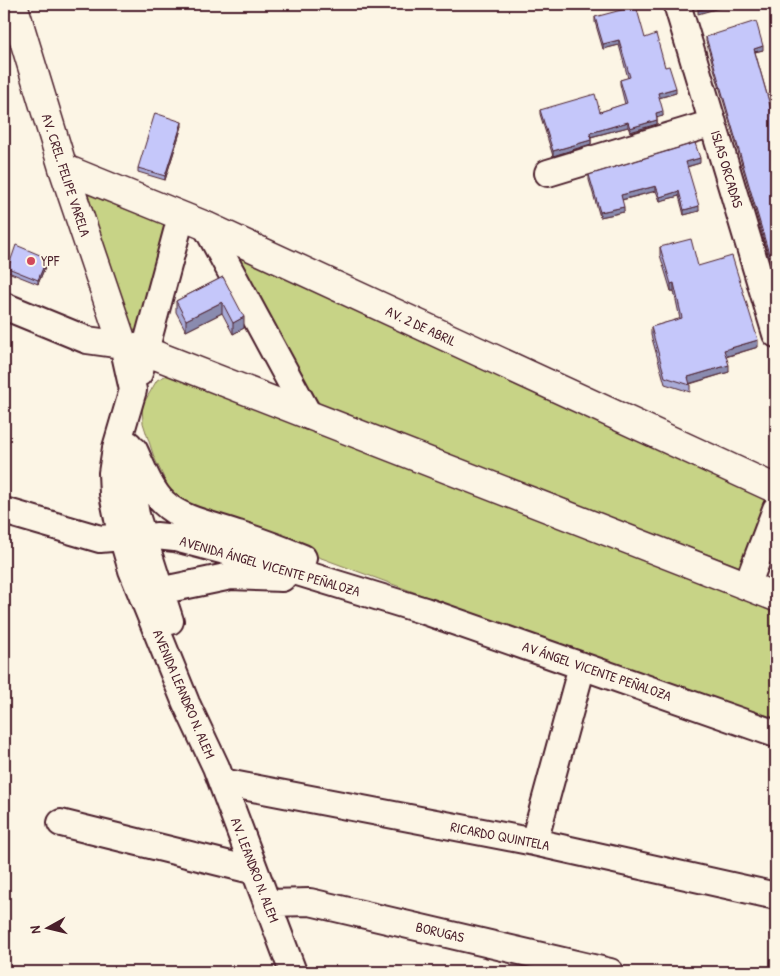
<svg xmlns="http://www.w3.org/2000/svg" width="780" height="976" font-family="'Patrick Hand',sans-serif">
<rect width="100%" height="100%" fill="#fcf5e5"/>
<filter id="ink" filterUnits="userSpaceOnUse"><feTurbulence type="fractalNoise" baseFrequency=".02" numOctaves="2"/><feDisplacementMap in="SourceGraphic" scale="10" xChannelSelector="R" yChannelSelector="G"/><feConvolveMatrix kernelMatrix="1 2 1 2 8 2 1 2 1" color-interpolation-filters="sRGB"/></filter>
<g filter="url(#ink)">
<!-- green -->
<path fill="#c7d386" stroke="#887958" d="M86,194l81,31 -25,109 -16,-8z
M224,243l545,255 -28,69 -419,-159z
M171,373l605,235v117l-591,-217 -14,-15 -17,-36 -11,-34 -1,-17 15,-26z"/>
<g fill="none" stroke-linecap="round" stroke-linejoin="round">
<defs>
<path id="minor" d="M677,4l99,330
M548,173l165,-50
M206,226l103,190
M4,306l83,34 36,5 10,45 -17,58 -4,25 1,21 7,35 12,41 54,133 30,64 77,205
M139,373l42,-156
M129,445l3,47 4,23 34,106
M134,450c8,17 16,40 30,53 17,17 52,23 74,31 22,7 43,15 65,24
M4,511l96,28 22,-2
M127,552l3,-6 13,-8 13,-2 19,2 77,20 173,53 351,123
M145,586l9,6 77,-16 51,2
M747,586l29,-77
M222,782l312,60 242,54
M61,823l194,48
M534,842l48,-176
M268,903l42,-1 300,70"/>
<path id="major" d="M13,4l50,164 60,177 22,6 631,246
M63,168l143,58 570,263"/>
</defs>
<!-- minor casing -->
<use href="#minor" stroke="#4a1f2b" stroke-width="30"/>
<!-- major casing -->
<use href="#major" stroke="#4a1f2b" stroke-width="31"/>
<!-- minor -->
<use href="#minor" stroke="#fcf5e5" stroke-width="26"/>
<!-- major -->
<use href="#major" stroke="#fcf5e5" stroke-width="28"/>
</g>
<!-- wall -->
<path fill="#a9abd7" stroke="#4a1f2b" d="M595,17l50,21 20,29 11,26 -17,5 4,18 -6,1v7l-27,8 -2,-5 -37,10v7l-38,12 -13,-42v-4l60,2 25,-8 -5,-20v-4l8,-2 -9,-33 -16,4 -8,-27z
M706,37l57,13 -8,2 20,71h1v159l-70,-241z
M182,126l-17,54 -27,-8v-4z
M700,163l-13,4 12,44 -15,4 -5,-19 -19,5 -4,-10 -34,9 2,12 -24,5 -11,-37v-5z
M660,247l38,19 60,81 -32,10 3,15 -39,12v8l-25,-8 -14,-49v-8l29,-8 -6,-28h-3l-11,-36z
M47,262l-9,22 -30,-12v-4z
M223,277l21,51 -11,6 -11,-21 -36,18 -10,-19v-11z"/>
<!-- shaded-wall -->
<path fill="#8a8baf" stroke="#4a1f2b" d="M720,4h13l-35,10v-4z
M619,40v5l-16,4v-5z
M763,46v4l-9,2v-3z
M676,88v5l-18,5v-5z
M663,111v5l-7,2v-5z
M657,120v4l-27,8v-4z
M182,122v4l-17,54v-4z
M628,122v5l-38,10v-4z
M591,140v4l-38,12v-5z
M700,158v5l-14,4v-5z
M656,186v5l-35,9v-5z
M679,191v5l-19,5v-4z
M699,206v5l-15,4v-5z
M624,207v5l-24,5v-5z
M47,258v4l-9,22v-4z
M674,283v8h-3v-7z
M222,302v11l-36,18v-11z
M244,317v11l-11,6v-11z
M758,340v7l-34,10v-7z
M729,365v7l-41,12v-7z"/>
<!-- building -->
<path fill="#c5c7fa" stroke="#4a1f2b" d="M696,4h24l-22,6z
M636,6l9,32 11,-4 9,33 4,-1 7,22 -18,5 5,18 -7,2 1,7 -27,8 -2,-6 -38,11 1,7 -38,11 -13,-41 55,-16 5,18 27,-9 -7,-23 10,-3 -11,-37 -16,4 -8,-27z
M756,21l7,25 -9,3 21,74h1v155l-70,-241z
M155,113l27,9 -17,54 -27,-8z
M695,143l5,15 -14,4 13,44 -15,4 -5,-19 -19,6 -4,-11 -35,9 3,12 -24,5 -11,-37z
M691,239l7,27 34,-10 26,84 -34,10 5,15 -41,12 2,8 -25,-8 -14,-50 31,-9 -8,-35 -3,1 -11,-37z
M16,245l31,13 -9,22 -30,-12z
M223,277l21,40 -11,6 -11,-21 -36,18 -10,-19z"/>
</g>
<!-- markers -->
<circle fill="#d1495b" stroke="#fcf5e5" stroke-width="2" cx="31" cy="261" r="5"/>
<g text-anchor="middle" stroke-width="4" stroke-linejoin="round" paint-order="stroke">
<!-- street labels -->
<g font-size="14" fill="#4a1f2b" stroke="#fcf5e5">
<text transform="translate(727 169) rotate(73)" y="5">ISLAS ORCADAS</text>
<text transform="translate(66 175) rotate(72)" y="5">AV. CREL. FELIPE VARELA</text>
<text transform="translate(421 326) rotate(25)" y="5">AV. 2 DE ABRIL</text>
<text transform="translate(270 566) rotate(16)" y="5">AVENIDA ÁNGEL VICENTE PEÑALOZA</text>
<text transform="translate(597 671) rotate(19)" y="5">AV ÁNGEL VICENTE PEÑALOZA</text>
<text transform="translate(184 694) rotate(67)" y="5">AVENIDA LEANDRO N. ALEM</text>
<text transform="translate(500 836) rotate(11)" y="5">RICARDO QUINTELA</text>
<text transform="translate(255 870) rotate(69)" y="5">AV. LEANDRO N. ALEM</text>
<text transform="translate(440 932) rotate(13)" y="5">BORUGAS</text>
</g>
<!-- poi labels -->
<g font-size="14" fill="#4a1f2b" stroke="#fcf5e5" text-anchor="start">
<text x="41" y="266">YPF</text>
</g>
</g>
<!-- margin -->
<rect width="780" height="976" fill="none" stroke="#fcf5e5" stroke-width="20"/>
<rect x="10" y="10" width="760" height="956" fill="none" stroke="#4a1f2b" stroke-width="2" filter="url(#ink)"/>
<!-- north arrow -->
<g transform="translate(48 928) rotate(262)" stroke="#fcf5e5" stroke-width="4" paint-order="stroke">
<path d="M0-4L9 19L0 12L-9 19Z" fill="#4a1f2b"/>
<text y="-8" font-size="14" font-weight="bold" text-anchor="middle" fill="#4a1f2b">N</text>
</g>
</svg>
